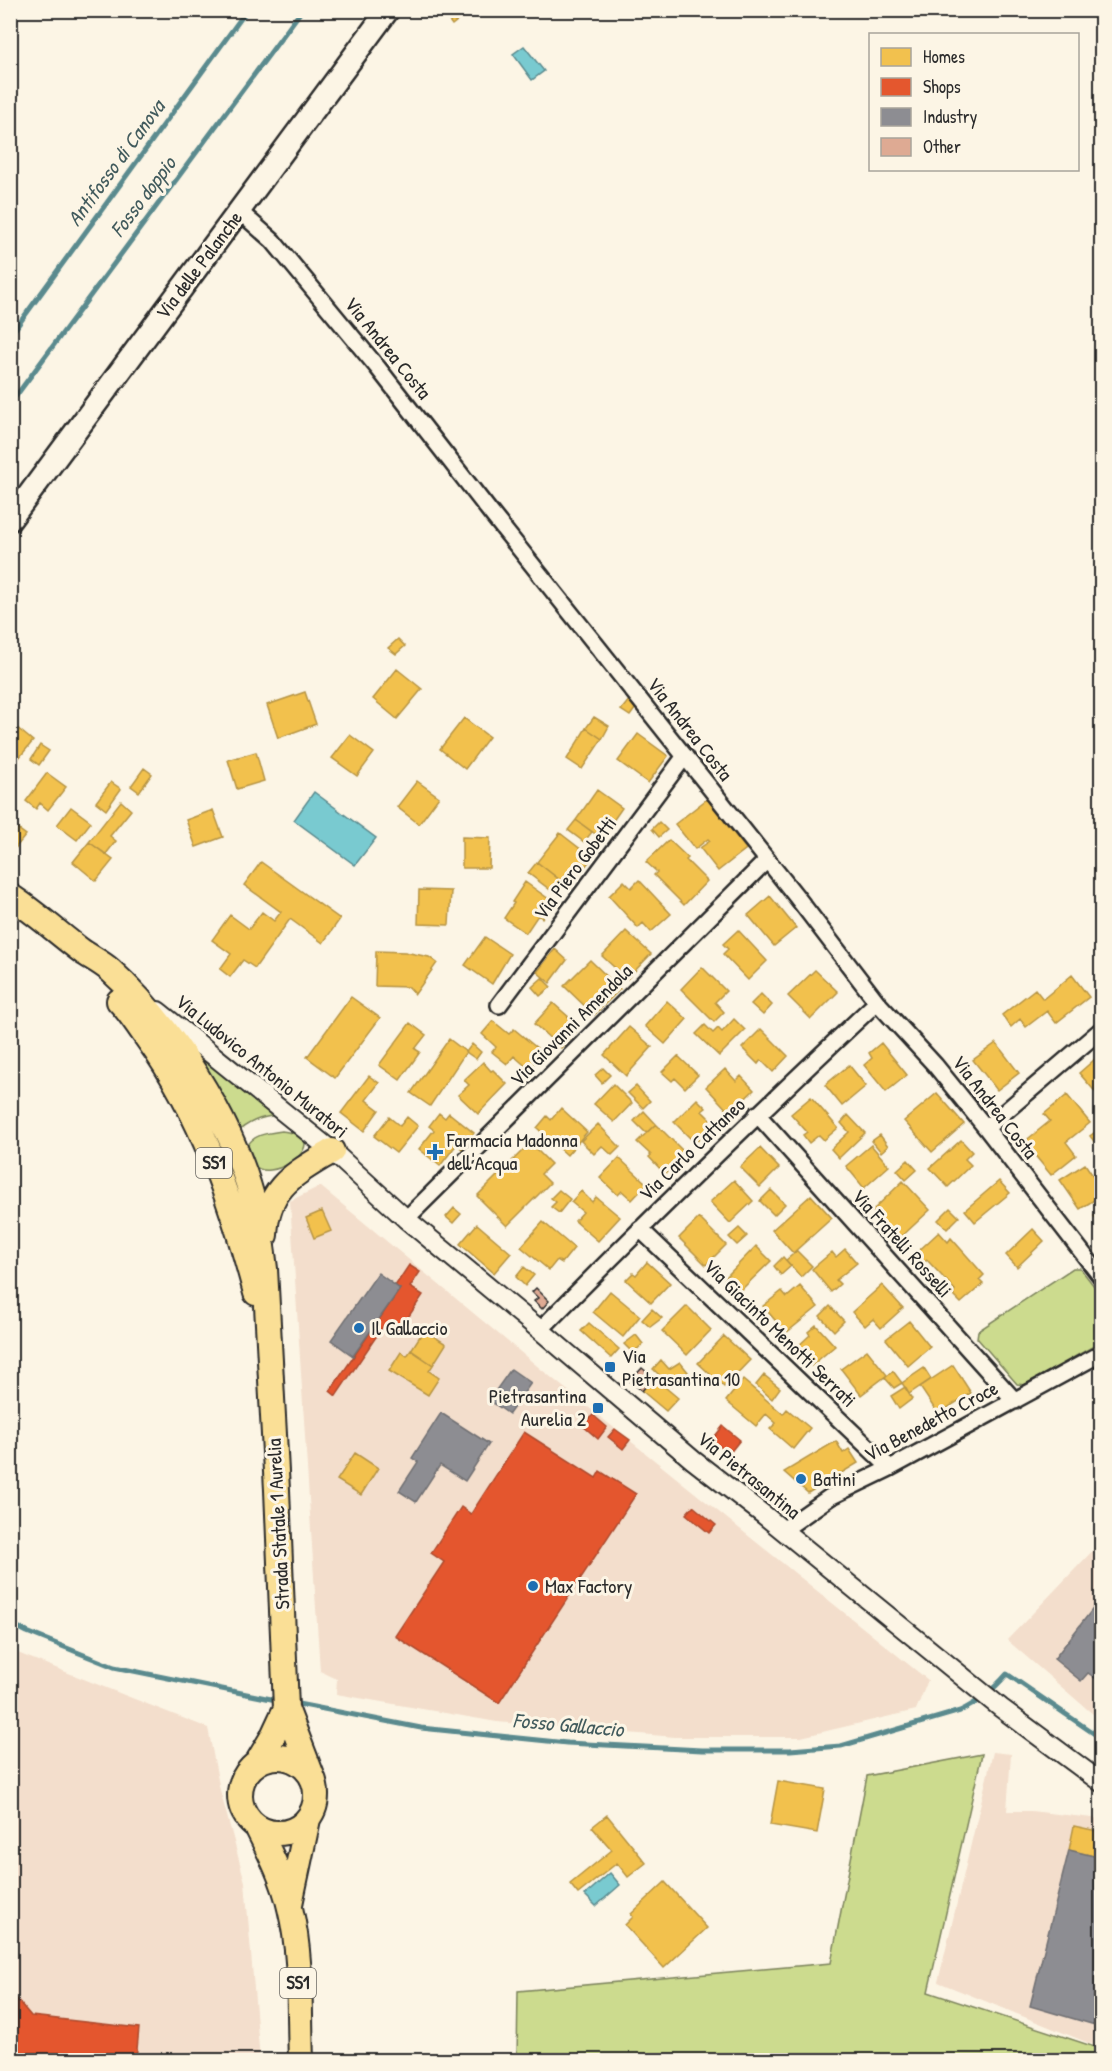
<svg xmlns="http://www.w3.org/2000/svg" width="1112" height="2071" font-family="'Patrick Hand',sans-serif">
<rect width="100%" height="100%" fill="#fcf5e5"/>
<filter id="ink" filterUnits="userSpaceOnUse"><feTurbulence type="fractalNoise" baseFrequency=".0167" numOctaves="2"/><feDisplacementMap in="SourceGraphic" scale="12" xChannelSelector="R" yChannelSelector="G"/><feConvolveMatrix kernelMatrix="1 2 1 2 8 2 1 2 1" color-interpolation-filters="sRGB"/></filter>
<g filter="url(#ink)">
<!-- built -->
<path fill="#f3decc" d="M320,1186l222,184 386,310 -12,30 -115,27h-126l-178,-15 -161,-28 1,-15 -17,-8 -30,-470z
M1101,1542v179l-94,-81z
M10,1650l198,78 12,62 25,92 15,178h-249z
M993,1752l18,2 -4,57h24l70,8v229l-163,-66z"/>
<!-- green -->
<path fill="#ccdb8e" stroke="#7c835c" stroke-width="1.5" d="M187,1041l91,74c-18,2 -30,7 -43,19z
M282,1131c5,1 14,2 18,5 21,14 -31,47 -46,29 -3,-4 -5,-12 -7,-18 6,-13 21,-14 35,-16z
M1073,1268h7l21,27v47l-76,43 -8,-1 -40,-46 1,-7z
M982,1754l-54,238 173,57v11h-584l1,-69 313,-28 36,-187z"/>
<!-- water -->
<path fill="#79cad0" stroke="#5a8a8e" stroke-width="1.5" d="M524,46l20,25 -12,9 -19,-26z
M314,792l62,46 -21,27 -61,-45z
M610,1873l10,12 -24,21 -11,-11z"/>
<!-- homes -->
<path fill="#f2c14e" stroke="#b69444" stroke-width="1.5" d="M441,10h30l-19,15z
M398,639l7,7 -9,8 -8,-6z
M397,669l25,20 -25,30 -24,-20z
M305,692l11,32 -38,14 -11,-33z
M630,699l8,6 -8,11 -9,-6z
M594,717l15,9 -7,13 -16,-11z
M464,718l25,19 -24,32 -25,-20z
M10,722l23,19 -20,24 -3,-2z
M586,728l16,11 -20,30 -15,-10z
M638,734l30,22 -20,27 -30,-22z
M350,735l24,18 -17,23 -25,-18z
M40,745l9,6 -10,14 -8,-6z
M256,752l8,29 -27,8 -9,-29z
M144,768l8,6 -13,18 -8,-6z
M47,773l19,14 -18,23 -8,-7 -4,6 -10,-8z
M417,781l22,16 -20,27 -22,-17z
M111,782l10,7 -15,21 -10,-8z
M597,790l25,18 -21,30 -25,-18z
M707,799l39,50 -28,22 -18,-23 10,-7 -2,-2 -13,10 -20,-25z
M121,801l10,9 -21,26 6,5 -10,13 -17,-12z
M71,807l20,15 -14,18 -20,-15z
M213,810l10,27 -27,10 -10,-27z
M576,820l16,12 -8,10 -16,-12z
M659,822l8,8 -8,7 -7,-8z
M10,823l16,12 -14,17 -2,-1z
M560,833l32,25 -23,29 -32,-25z
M462,837l28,1 -1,30h-27z
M669,840l19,18 -2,2 21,21 -23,24 -30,-30 3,-3 -11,-10z
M89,842l24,18 -17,21 -23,-19z
M261,862l79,57 -17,24 -33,-24 -35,49 -12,-8 -13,17 -10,-8 11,-15 -19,-14 18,-25 19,14 13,-17 12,9 7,-9 -37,-27z
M537,862l24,19 -8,11 -25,-19z
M639,880l32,34 -20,18 -8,-9 -5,5 -29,-32 15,-15 7,7z
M525,882l28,20 -11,16 -4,-3 -12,18 -22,-15 10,-15 -2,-1z
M419,890l32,1 -2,34 -31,-1z
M770,896l26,32 -22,18 -26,-31z
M738,930l29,31 -19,19 -25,-26 5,-5 -5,-5z
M626,931l25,23 -24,25 -25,-23z
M485,937l25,17 -18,30 -27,-19z
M555,949l12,11 -17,23 -13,-11z
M376,951l29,1 24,5 8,6 -22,31 -6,-7 -34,-1z
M590,960l30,29 -26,26 -30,-29z
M702,967l24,24 -11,11 9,10 -10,10 -33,-33z
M815,970l23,22 -27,27 -23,-23z
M1072,975l17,22 -33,26 -9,-12 -21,16 -6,-8 -9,8 -9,-12 33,-26 8,10z
M542,978l9,9 -11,9 -8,-9z
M761,994l11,11 -9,10 -12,-11z
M351,997l29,21 -45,60 -28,-21z
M667,1001l20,18 -22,25 -20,-18z
M553,1003l27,24 -19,21 -27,-24z
M734,1019l11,11 -26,26 -23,-22 9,-9 8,8 5,-5 4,4z
M493,1021l16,13 5,-5 29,24 -14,16 -15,-13 -7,8 -15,-12 4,-5 -14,-13z
M410,1023l16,12 -11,14 5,3 -20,28 -21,-15z
M629,1027l23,20 -26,29 -22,-21z
M761,1029l27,27 -15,16 -12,-12 -3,4 -16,-16z
M449,1039l17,13 -36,54 -19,-13z
M881,1043l26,32 -21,17 -22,-27 8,-7 -3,-5z
M996,1043l23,30 -22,17 -24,-30z
M472,1044l9,8 -5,7 -10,-7z
M1102,1053v41l-3,2 -20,-23z
M678,1056l20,19 -13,13 -10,-10 -3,3 -10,-9z
M483,1062l8,9 2,-1 14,14 -29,30 -20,-19 11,-10 -5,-5z
M849,1065l17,21 -24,20 -17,-21z
M603,1068l7,7 -8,8 -7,-8z
M725,1069l11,12 5,-5 13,14 -24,23 -24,-26z
M369,1076l10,7 -13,17 13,10 -15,21 -23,-18z
M613,1084l19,19 -18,19 -20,-18z
M636,1086l14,15 -7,7 -15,-15z
M937,1093l27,31 -32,28 -28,-31z
M1067,1095l23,28 -24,19 10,13 -25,20 -27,-33 26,-21 -6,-7z
M811,1097l27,31 -14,12 -5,-5 -10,8 -6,-8 4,-3 -16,-18z
M697,1099l9,9 -4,3 13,13 -20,19 -21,-21z
M561,1108l26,24 -20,23 -30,-27 10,-12 4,4z
M644,1111l12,13 -10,9 -12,-12z
M439,1113l6,5 4,-5 25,20 -12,16 -5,-5 -17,22 -21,-17 15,-19 -5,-4z
M848,1115l17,18 -26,25 -8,-9 18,-17 -8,-9z
M389,1117l11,9 7,-9 11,9 -22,27 -22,-17z
M598,1124l22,23 -8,8 -10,-9 -8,8 -13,-13z
M656,1124l32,32 -10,11 -3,-3 -10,10 -16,-17 2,-2 -14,-13z
M1102,1127v19l-3,2 -9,-12z
M880,1135l8,11 -7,6 -9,-11z
M961,1140l11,12 -7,7 6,6 -23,22 -18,-19z
M530,1143l21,21 -10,10 9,9 -43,43 -30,-30z
M871,1145l18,21 -25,22 -18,-22z
M760,1148l19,20 -19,19 -20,-20z
M619,1158l28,26 -15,16 -10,-9 -4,4 -18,-17z
M908,1160l9,10 -11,10 -9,-10z
M1085,1164l17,25v6l-22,14 -20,-29z
M734,1180l19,21 -23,22 -20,-21z
M903,1181l27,29 -31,29 -27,-28z
M999,1181l11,12 -35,29 -10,-12z
M559,1190l11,9 -11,14 -8,-6 5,-5 -5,-4z
M771,1190l14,14 -11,11 -14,-14z
M581,1191l11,11 4,-5 24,20 -22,24 -23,-20 8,-9 -12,-10z
M811,1195l21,23 -39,35 -21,-23z
M454,1208l7,6 -8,9 -7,-6z
M950,1208l9,9 -12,12 -9,-9z
M322,1211l9,20 -17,7 -8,-20z
M1102,1211v17l-8,-12z
M699,1218l27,27 -20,20 -27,-27z
M543,1222l31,26 -12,15 -5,-3 -8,10 -28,-23z
M477,1224l34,29 -17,20 -34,-29z
M739,1228l8,8 -10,9 -8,-8z
M1033,1229l11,12 -27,26 -11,-12z
M939,1232l9,10 3,-4 33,37 -5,5 4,4 -22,19 -9,-9 3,-4 -28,-30 -5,5 -8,-10z
M756,1246l15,15 -33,32 -14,-14z
M845,1249l12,14 -21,17 4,4 -9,8 -19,-23 20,-17 4,5z
M797,1251l15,15 -11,11 -15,-17z
M783,1257l8,9 -10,9 -7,-9z
M647,1262l23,21 -19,20 -25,-23 7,-7 3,2z
M524,1267l10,8 -9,11 -9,-9z
M882,1285l21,23 -22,20 -8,-9 -8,7 -13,-14z
M800,1286l18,21 -32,26 -23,-27 19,-15 5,6z
M610,1291l30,25 -17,21 -30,-25z
M687,1306l24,24 -24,25 -25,-24z
M830,1306l14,15 -10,10 -14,-15z
M652,1309l10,9 -12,9 -8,-7z
M909,1321l21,26 -22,19 -22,-27z
M589,1323l30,26 -8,9 -30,-27z
M816,1325l19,21 -24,20 -15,-18 14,-13 -2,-3z
M424,1330l22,14 -13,21 -22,-15z
M636,1335l7,9 -10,9 -9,-9z
M724,1336l26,24 -26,27 -26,-24z
M411,1350l22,15 -4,6 10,7 -11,17 -39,-24 12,-19 6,4z
M867,1350l20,25 -26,20 -20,-26z
M661,1360l8,9 11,-7 8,10 -17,14 -18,-17z
M953,1365l18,28 -33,21 -18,-27z
M924,1368l7,11 -22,15 -7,-11z
M893,1371l9,12 -8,5 -9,-10z
M764,1375l16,13 -8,11 -16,-14z
M653,1377l25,21 -12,13 -24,-20z
M743,1380l40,34 4,-5 23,19 -17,21 -23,-20 6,-6 -10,-9 -10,12 -30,-25z
M905,1387l7,12 -13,10 -8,-13z
M836,1441l7,12 6,-4 9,14 -50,30 -24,-21z
M355,1453l23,15 -17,27 -24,-15z
M778,1781l47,8 -8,44 -47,-8z
M607,1815l39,48 -18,14 -11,-14 -39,31 -8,-10 42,-34 -20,-23z
M1074,1826l28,6v26l-33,-8z
M665,1882l42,46 -43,40 -39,-43 8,-8 -2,-3z"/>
<!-- shops -->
<path fill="#e4572e" stroke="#ac4a2d" stroke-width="1.5" d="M409,1265l11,7 -10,15 13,8 -26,39 -13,-9 -48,71 -6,-5 70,-102 -5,-3z
M593,1415l14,12 -9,12 -16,-14z
M723,1426l17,14 -11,14 -17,-14z
M615,1429l15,11 -7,9 -15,-12z
M524,1432l72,46 4,-7 36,23 -137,209 -104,-67 49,-74 -13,-9 30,-46 10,7z
M693,1506l23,19 -7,8 -23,-19z
M10,1991l21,25 108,12 -3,32h-126z"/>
<!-- industry -->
<path fill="#8d8d92" stroke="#707073" stroke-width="1.5" d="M378,1273l22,16 -47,67 -22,-16z
M511,1369l20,14 -22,31 -20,-14z
M441,1413l48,31 -24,37 -25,-16 -24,37 -17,-11 19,-29 -6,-4z
M1095,1606l7,5v72l-14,-10 -7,8 -27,-22z
M1069,1850l33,8v143l-7,24 -65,-19z"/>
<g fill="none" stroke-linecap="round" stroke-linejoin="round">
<!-- stream -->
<path stroke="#5a8a8e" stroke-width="5" d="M10,336l237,-326
M10,404l292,-394
M10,1623l17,9 87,35 167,34
M293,1703l128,25 146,15 135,7h88l51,-4 119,-35c18,-8 34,-22 47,-37l95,65"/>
</g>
<!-- building -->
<path fill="#deaa93" stroke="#2b2b2b" stroke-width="1.5" d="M536,1288l13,13 -7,8 -8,-8 4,-3 -6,-6z
M642,1368l11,9 -11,14 -12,-10z"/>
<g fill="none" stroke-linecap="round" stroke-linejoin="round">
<defs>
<path id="minor" d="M239,211l34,30 105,127 113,145 305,383 81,106 58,63 51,63 116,150
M499,1005l186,-249
M757,1114l258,287
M986,1128l116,-99
M406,1219l361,-359
M640,1229l250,239
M540,1330c110,-112 223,-221 337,-328
M783,1530l47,-33 60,-29 212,-115"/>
<path id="tertiary" d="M158,1011l174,140 74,68 134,111 153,130 71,55 237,193 101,75"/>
<path id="secondary" d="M10,520l378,-510"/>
<path id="primary" d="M10,896c26,17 49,38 73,56 9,6 19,11 27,18 61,55 120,147 142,227 7,24 10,47 13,72l12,221 9,218 28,73
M119,1001c11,11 19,25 28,37 55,76 85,165 109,255
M265,1235c2,-49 30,-61 67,-84
M240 1795a38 38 0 1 1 76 0a38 38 0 1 1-76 0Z
M257,1763l15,-25 14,-30
M257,1827c13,26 27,53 33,81 12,49 9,102 11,152
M290,1904l18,-85"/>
</defs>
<!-- minor casing -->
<use href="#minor" stroke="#2b2b2b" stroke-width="20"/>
<!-- tertiary casing -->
<use href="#tertiary" stroke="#2b2b2b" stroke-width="22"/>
<!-- secondary casing -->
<use href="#secondary" stroke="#2b2b2b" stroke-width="26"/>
<!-- primary casing -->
<use href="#primary" stroke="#2b2b2b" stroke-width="28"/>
<!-- minor -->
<use href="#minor" stroke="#fcf5e5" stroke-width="15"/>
<!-- tertiary -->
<use href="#tertiary" stroke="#fcf5e5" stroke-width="18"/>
<!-- secondary -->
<use href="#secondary" stroke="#fcf5e5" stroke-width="21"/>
<!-- primary -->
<use href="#primary" stroke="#fadf96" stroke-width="24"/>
</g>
</g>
<!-- markers -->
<g fill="#1f6fb2" stroke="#fcf5e5" stroke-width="2">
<path d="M432 1143h6v6h6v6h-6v6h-6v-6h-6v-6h6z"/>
<circle cx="359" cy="1328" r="6"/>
<rect x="604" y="1361" width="12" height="12" rx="3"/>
<rect x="592" y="1402" width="12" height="12" rx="3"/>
<circle cx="801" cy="1479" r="6"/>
<circle cx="533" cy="1586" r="6"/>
</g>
<g text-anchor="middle" stroke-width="6" stroke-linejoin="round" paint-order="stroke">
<!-- shield labels -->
<g fill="#fcf5e5" stroke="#6a6863" stroke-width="1.5">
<rect x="196" y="1148" width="36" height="30" rx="4.5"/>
<rect x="280" y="1968" width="36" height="30" rx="4.5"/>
</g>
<g font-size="18" font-weight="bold" fill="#2b2b2b">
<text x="214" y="1169">SS1</text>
<text x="298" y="1989">SS1</text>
</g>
<!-- street labels -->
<g font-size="20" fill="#2b2b2b" stroke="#fcf5e5">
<text transform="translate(199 265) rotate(-53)" y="7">Via delle Palanche</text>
<text transform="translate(388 348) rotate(51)" y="7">Via Andrea Costa</text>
<text transform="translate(690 729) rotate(52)" y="7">Via Andrea Costa</text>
<text transform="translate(575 868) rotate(-53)" y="7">Via Piero Gobetti</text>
<text transform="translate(571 1025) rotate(-45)" y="7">Via Giovanni Amendola</text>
<text transform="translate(262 1066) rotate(39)" y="7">Via Ludovico Antonio Muratori</text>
<text transform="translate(995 1107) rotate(52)" y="7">Via Andrea Costa</text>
<text transform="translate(692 1149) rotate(-44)" y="7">Via Carlo Cattaneo</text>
<text transform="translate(902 1243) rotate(48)" y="7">Via Fratelli Rosselli</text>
<text transform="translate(780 1333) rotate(44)" y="7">Via Giacinto Menotti Serrati</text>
<text transform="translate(931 1421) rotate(-28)" y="7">Via Benedetto Croce</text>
<text transform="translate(749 1475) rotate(39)" y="7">Via Pietrasantina</text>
<text transform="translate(278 1524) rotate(-93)" y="7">Strada Statale 1 Aurelia</text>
</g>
<!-- poi labels -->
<g font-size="20" fill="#2b2b2b" stroke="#fcf5e5" text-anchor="start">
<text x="447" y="1147">Farmacia Madonna<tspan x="447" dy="23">dell'Acqua</tspan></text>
<text x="371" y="1335">Il Gallaccio</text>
<text x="622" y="1363">Via<tspan x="622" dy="23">Pietrasantina 10</tspan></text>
<text x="586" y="1403" text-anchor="end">Pietrasantina<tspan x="586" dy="23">Aurelia 2</tspan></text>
<text x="813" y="1486">Batini</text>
<text x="545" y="1593">Max Factory</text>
</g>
<!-- water labels -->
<g font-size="21" font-style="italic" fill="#425b5d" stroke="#fcf5e5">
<text transform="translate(116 163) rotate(-54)" y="7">Antifosso di Canova</text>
<text transform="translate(143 197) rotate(-53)" y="7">Fosso doppio</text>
<text transform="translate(568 1725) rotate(5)" y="7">Fosso Gallaccio</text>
</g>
</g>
<!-- margin -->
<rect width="1112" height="2071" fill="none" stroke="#fcf5e5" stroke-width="36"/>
<rect x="18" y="18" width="1076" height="2035" fill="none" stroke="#2b2b2b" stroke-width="2" filter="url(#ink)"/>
<!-- legend -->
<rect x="869" y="33" width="210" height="138" fill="#fcf5e5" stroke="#a8a49b" stroke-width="1.5"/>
<rect x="881" y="48" width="30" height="18" fill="#f2c14e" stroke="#a8a49b" stroke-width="1.5"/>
<text x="923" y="63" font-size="18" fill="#2b2b2b">Homes</text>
<rect x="881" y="78" width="30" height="18" fill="#e4572e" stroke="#a8a49b" stroke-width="1.5"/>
<text x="923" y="93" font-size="18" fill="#2b2b2b">Shops</text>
<rect x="881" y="108" width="30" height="18" fill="#8d8d92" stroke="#a8a49b" stroke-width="1.5"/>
<text x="923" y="123" font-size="18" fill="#2b2b2b">Industry</text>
<rect x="881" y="138" width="30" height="18" fill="#deaa93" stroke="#a8a49b" stroke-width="1.5"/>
<text x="923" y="153" font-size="18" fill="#2b2b2b">Other</text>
</svg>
